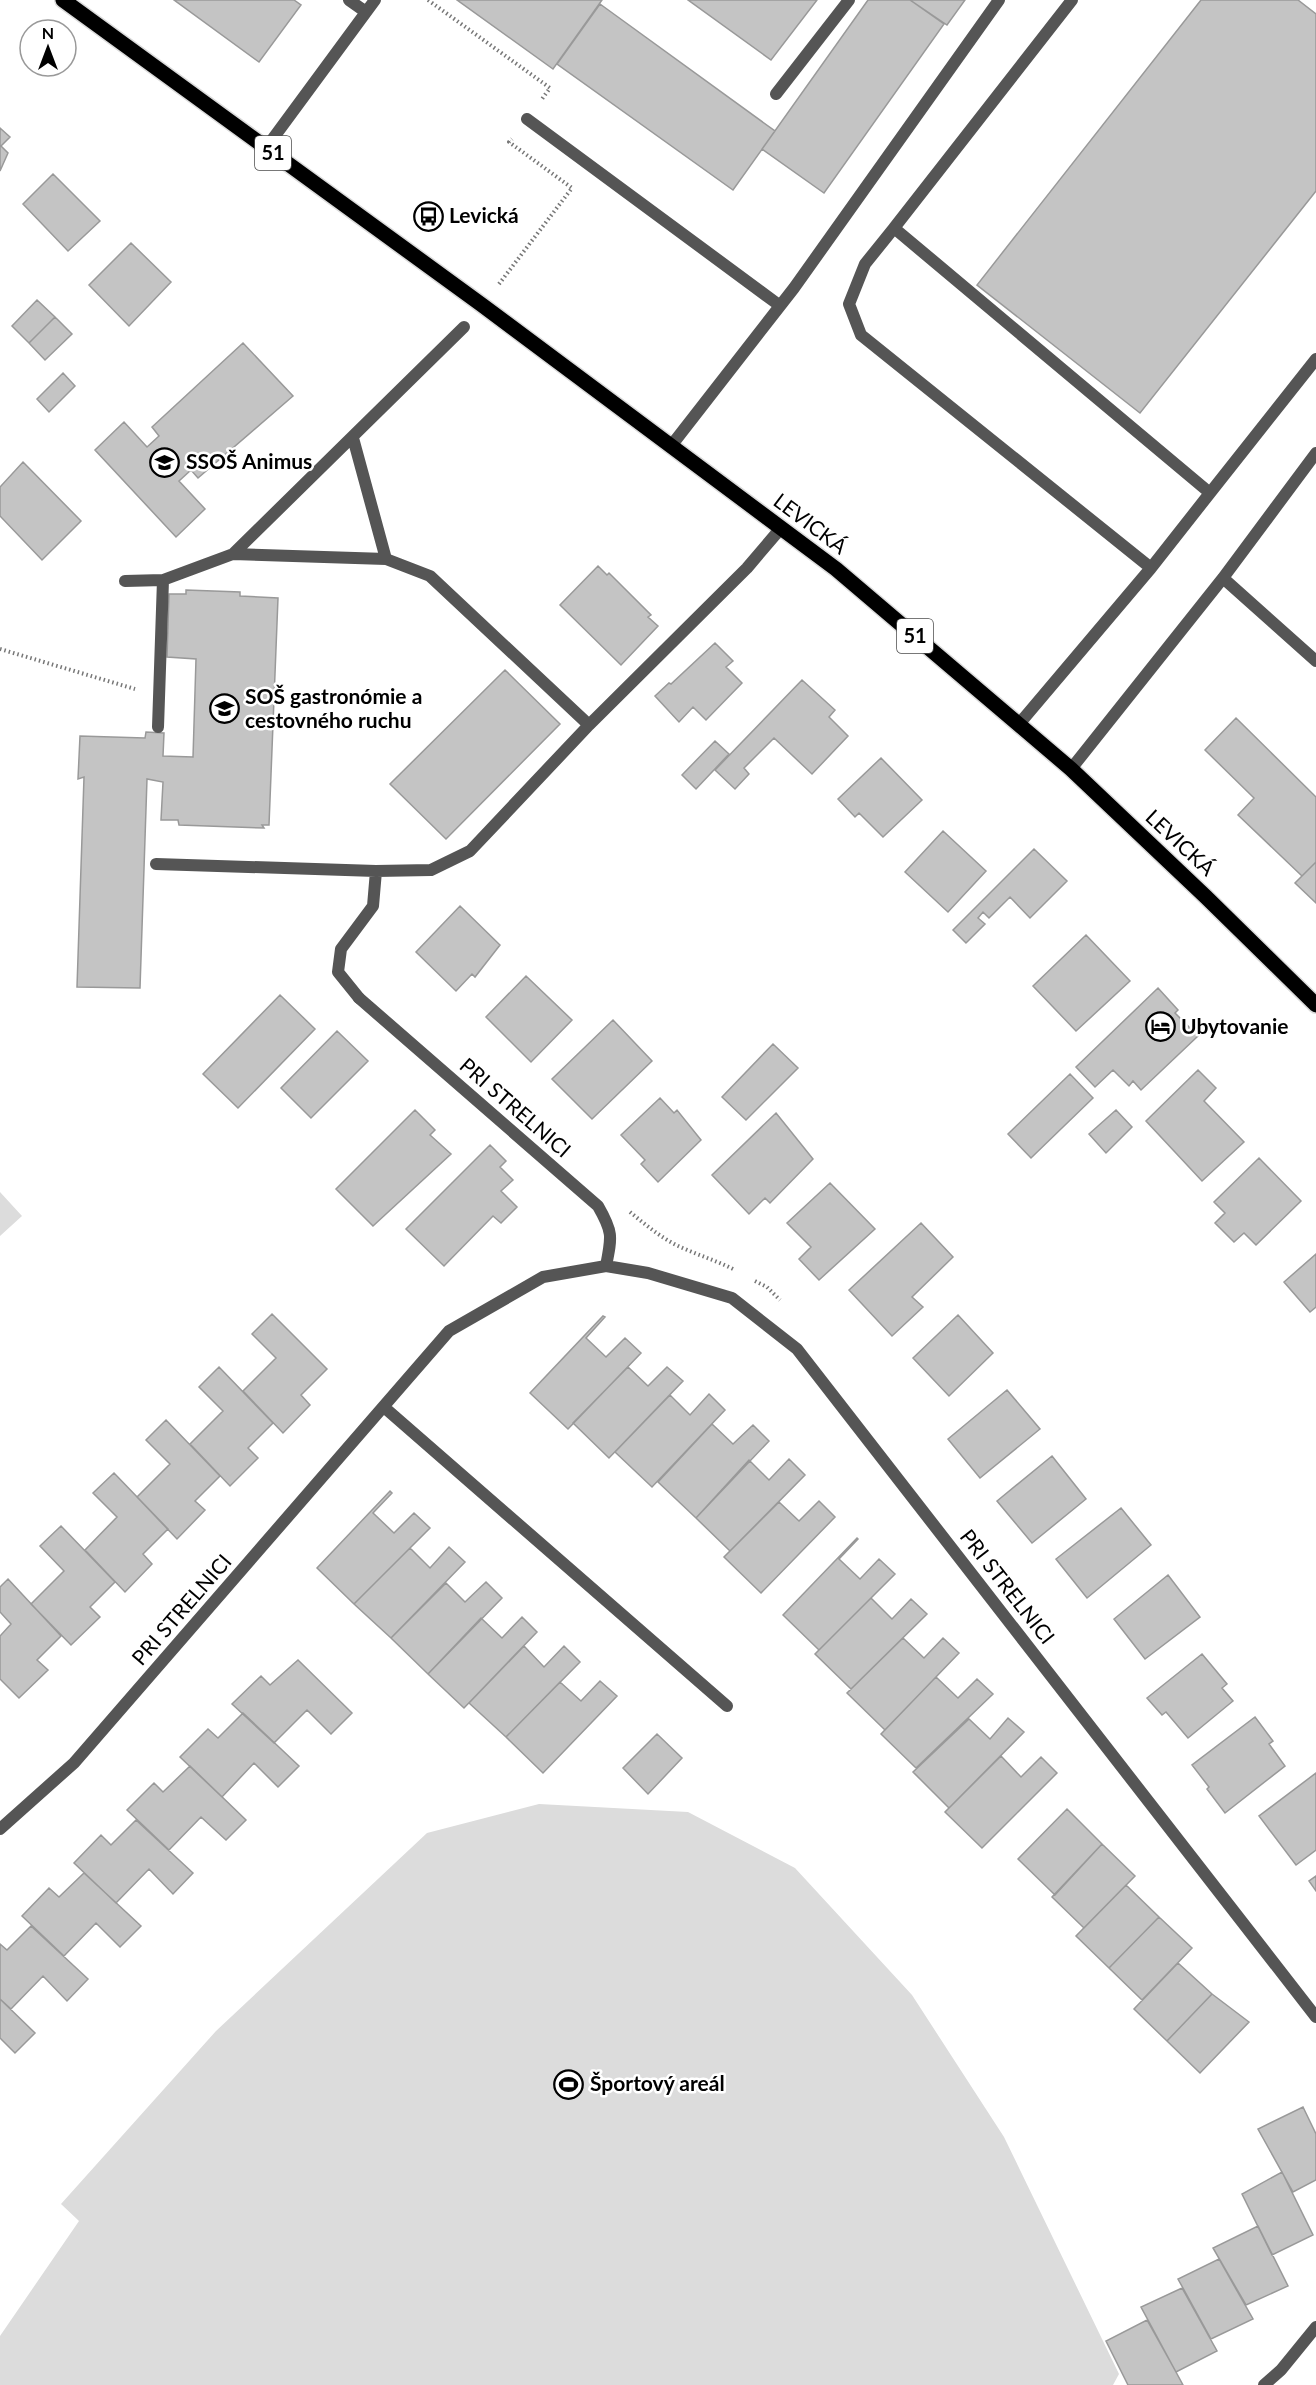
<svg xmlns="http://www.w3.org/2000/svg" width="1316" height="2385" font-family="Lato,sans-serif">
<rect width="100%" height="100%" fill="#fff"/>
<!-- green -->
<path fill="#dcdcdc" d="M0,1192l22,24 -22,20z
M539,1804l149,8 107,56 117,127 92,142 115,237 -6,11h-1113v-49l79,-115 -18,-17 155,-173 211,-198z"/>
<!-- building -->
<path fill="#c4c4c4" stroke="#999" stroke-width="1.5" d="M174,0h120l7,5 -42,57z
M457,0h145l-49,69z
M688,0h129l-46,60z
M868,0h42l34,24 -120,169 -62,-44z
M910,0h55l-18,25z
M1201,0h97l18,14v177l-176,222 -163,-128z
M600,4l175,127 -42,59 -176,-126z
M0,128l10,9 -9,9 7,7 -8,18z
M53,174l47,47 -32,30 -45,-47z
M131,243l40,39 -42,44 -40,-41z
M37,300l18,17 -26,26 -17,-17z
M55,317l17,17 -27,26 -16,-17z
M243,343l50,53 -95,82 -7,-8 -12,11 26,28 -29,28 -81,-87 29,-28 23,25 12,-11 -7,-9z
M63,373l12,13 -26,26 -12,-13z
M23,462l58,59 -39,39 -42,-44v-29z
M598,566l9,9 2,-2 42,42 -3,2 10,9 -37,39 -61,-60z
M186,590l54,2v4l38,2 -9,227h-7l2,3 -85,-3 -1,-5h-17l2,-38 -16,-3 -7,209 -63,-1 7,-210 -6,2 2,-43 65,2 1,-6 18,1 -1,23 30,1 3,-98 -29,-2 2,-63h17z
M715,643l18,18 -7,6 16,16 -36,37 -13,-13 -14,15 -24,-26 14,-13 2,1z
M505,670l55,54 -114,115 -56,-55z
M802,680l33,30 -6,7 19,19 -36,38 -38,-36 -30,30 5,6 -14,15 -20,-19z
M1236,718l80,79v65l-14,14 -64,-61 16,-17 -49,-48z
M715,741l14,13 -33,35 -14,-14z
M881,758l41,42 -39,37 -24,-24 -4,4 -17,-18z
M943,831l43,40 -38,41 -43,-40z
M1034,849l33,32 -37,37 -20,-21 -21,21 -6,-6 -5,6 7,6 -19,19 -13,-13z
M1316,862v41l-21,-20z
M460,906l40,39 -25,32 -3,-3 -16,17 -40,-39z
M1086,935l44,46 -54,50 -43,-45z
M526,976l46,44 -41,42 -45,-45z
M1158,988l20,22 -3,3 23,23 -57,54 -8,-9 -4,5 -16,-16 -18,17 -19,-20z
M280,995l35,34 -77,79 -35,-34z
M613,1020l39,41 -60,58 -40,-40z
M337,1031l31,30 -57,57 -30,-30z
M773,1044l25,24 -52,52 -24,-23z
M1198,1070l18,18 -12,13 40,41 -42,39 -56,-60z
M1070,1074l23,24 -62,60 -23,-24z
M660,1098l14,15 3,-3 24,30 -43,42 -17,-18 4,-4 -24,-25z
M415,1110l20,20 -5,5 21,19 -78,72 -37,-37z
M1116,1110l16,17 -26,26 -17,-19z
M776,1113l37,46 -43,44 -5,-5 -16,16 -37,-39z
M490,1145l16,16 -6,6 13,13 -12,11 16,16 -16,16 -8,-7 -49,50 -38,-37z
M1259,1158l42,43 -45,44 -12,-12 -10,9 -19,-19 10,-10 -11,-11z
M830,1183l45,46 -56,51 -20,-21 12,-12 -24,-24z
M921,1223l32,34 -41,40 11,10 -31,29 -43,-46z
M1316,1254v53l-6,5 -26,-30z
M272,1314l55,55 -26,26 9,10 -27,28 -40,-42 33,-33 -24,-24z
M958,1315l35,38 -44,43 -36,-38z
M603,1316l2,1 -19,21 20,19 19,-19 16,15 -73,76 -38,-36z
M219,1367l54,56 -25,25 10,10 -28,28 -40,-42 33,-33 -24,-24z
M628,1367l20,19 19,-19 16,14 -74,77 -36,-35z
M1007,1390l33,39 -60,49 -32,-39z
M709,1394l16,16 -73,77 -37,-35 55,-57 20,20z
M166,1420l54,56 -25,25 10,9 -28,29 -40,-42 33,-33 -24,-24z
M712,1424l21,20 20,-19 16,16 -73,77 -38,-36z
M1052,1456l34,43 -54,44 -35,-42z
M789,1459l16,16 -75,76 -34,-33 53,-58 20,20z
M114,1473l54,56 -25,25 9,10 -27,28 -40,-42 32,-33 -24,-24z
M390,1491l2,2 -19,20 21,20 20,-20 16,15 -76,76 -37,-36z
M819,1501l16,16 -74,76 -37,-36 55,-55 20,19z
M1121,1508l30,37 -64,53 -31,-39z
M61,1526l54,56 -25,25 10,10 -29,28 -40,-41 33,-33 -24,-25z
M857,1538l1,1 -19,20 21,20 19,-20 16,15 -76,76 -36,-35z
M449,1547l16,15 -74,76 -37,-34 56,-56 20,20z
M1168,1575l32,42 -55,42 -31,-40z
M8,1579l53,57 -24,24 11,10 -29,28 -19,-19v-43l11,-12 -11,-12v-25z
M486,1582l16,16 -74,76 -37,-36 55,-55 19,19z
M871,1598l21,21 19,-20 16,15 -76,75 -36,-35z
M522,1617l15,15 -73,76 -36,-34 53,-56 21,20z
M903,1638l21,20 19,-20 16,15 -74,77 -38,-37z
M524,1646l20,21 20,-21 16,16 -74,75 -37,-34z
M1202,1654l25,30 -5,4 11,13 -45,37 -22,-26 -4,3 -15,-17z
M298,1660l54,53 -21,21 -24,-24 -33,33 -42,-39 29,-28 9,9z
M936,1677l22,21 19,-19 16,15 -77,74 -35,-34z
M600,1681l17,15 -74,77 -37,-36 54,-55 21,19z
M243,1713l56,53 -21,21 -24,-24 -32,34 -42,-40 28,-28 10,9z
M1255,1717l18,24 -4,3 16,22 -60,47 -18,-24 2,-2 -17,-22z
M1008,1718l16,14 -75,76 -36,-36 56,-53 21,20z
M657,1734l25,24 -34,36 -25,-26z
M1001,1756l20,21 20,-20 16,16 -75,75 -37,-36z
M190,1766l56,54 -20,20 -25,-23 -32,33 -42,-40 27,-27 9,9z
M1316,1773v77l-20,15 -37,-49z
M1067,1809l35,35 -47,51 -37,-36z
M136,1820l57,53 -20,21 -24,-25 -33,34 -42,-40 27,-28 10,10z
M1102,1844l33,32 -51,52 -32,-31z
M84,1873l57,53 -21,21 -24,-24 -32,33 -42,-40 27,-28 10,9z
M1316,1876v15l-7,-10z
M1126,1885l33,32 -50,51 -33,-32z
M1159,1917l33,31 -50,52 -33,-32z
M31,1926l57,53 -21,22 -24,-25 -32,33 -11,-10v-55l7,6z
M1178,1963l34,31 -45,47 -33,-32z
M1212,1994l37,28 -49,51 -33,-32z
M0,1999l35,34 -20,20 -15,-15z
M1303,2107l13,27v46l-23,12 -35,-63z
M1282,2172l31,63 -41,20 -30,-61z
M1258,2226l30,60 -42,19 -33,-57z
M1219,2259l34,60 -42,20 -33,-60z
M1182,2288l35,63 -41,21 -35,-65z
M1147,2320l29,52 7,13h-55l-22,-44z"/>
<g fill="none" stroke-linecap="round" stroke-linejoin="round">
<defs>
<path id="primary" d="M63,0l419,305 354,264 235,200 135,128 110,108"/>
</defs>
<!-- primary casing -->
<use href="#primary" stroke="#dbdbdb" stroke-width="18"/>
<!-- path -->
<path stroke="#777" stroke-width="4" stroke-dasharray="1.5 3" stroke-linecap="butt" d="M428,0l122,88 -8,11
M499,284l73,-96 -63,-46 3,-3
M0,649l135,40
M630,1212c17,14 35,29 55,37 16,7 32,12 48,20
M755,1281l12,6 13,13"/>
<!-- service -->
<path stroke="#555" stroke-width="12" d="M349,0l17,12
M776,94l73,-94
M527,119l252,186
M266,148l109,-148
M894,228l-29,36 -16,40 12,31 290,233
M353,438l33,121
M671,446l123,-158 205,-288
M1210,493l106,-134
M233,554l231,-227
M1223,578l93,83
M125,581l38,-1 70,-26 153,5 44,17 159,149
M1019,724l132,-156 59,-75 -316,-265 178,-228
M158,727l5,-147
M1071,769l152,-191 93,-125
M156,864l220,7 55,-1 39,-19 119,-126 158,-157 34,-40
M359,998l-21,-26 3,-23 32,-43 3,-35"/>
<!-- minor -->
<path stroke="#555" stroke-width="12" d="M359,998l239,208c15,26 14,30 8,60
M385,1408l342,298
M0,1829l74,-66 375,-432 94,-54 63,-11 42,7 84,25 65,51 519,668
M1264,2385l17,-15 35,-43"/>
<!-- primary -->
<use href="#primary" stroke="#000" stroke-width="15"/>
</g>
<!-- icons -->
<defs>
<symbol id="bus-ring" viewBox="-11 -11 22 22"><circle r="9.5" fill="#fff" stroke="#000" stroke-width="1.5"/><path d="M-5-6H5V4H4V6H2V4H-2V6H-4V4H-5ZM-3.5-4V0h7V-4ZM-3.5 1.2v1.5H-2V1.2ZM2 1.2v1.5H3.5V1.2Z" fill="#000"/></symbol>
<symbol id="university-ring" viewBox="-11 -11 22 22"><circle r="9.5" fill="#fff" stroke="#000" stroke-width="1.5"/><path d="M0-5L7-2L0 1L-7-2ZM-4 1L0 2.5L4 1V4Q0 6-4 4Z" fill="#000"/></symbol>
<symbol id="hotel-ring" viewBox="-11 -11 22 22"><circle r="9.5" fill="#fff" stroke="#000" stroke-width="1.5"/><path d="M-6-4.5h1.5V1H6V5H4.5V3h-9V5H-6ZM-4 0a1.8 1.8 0 1 1 3.6 0ZM.5 0V-2.5h3Q6-2.5 6 0Z" fill="#000"/></symbol>
<symbol id="stadium-ring" viewBox="-11 -11 22 22"><circle r="9.5" fill="#fff" stroke="#000" stroke-width="1.5"/><path d="M0-5a6.5 5 0 1 0 0 10a6.5 5 0 1 0 0-10ZM-3.5-1.8h7v3.6h-7Z" fill="#000"/></symbol>
</defs>
<g fill-rule="evenodd">
<use href="#bus-ring" x="412" y="200" width="33" height="33"/>
<use href="#university-ring" x="148" y="446" width="33" height="33"/>
<use href="#university-ring" x="208" y="692" width="33" height="33"/>
<use href="#hotel-ring" x="1144" y="1010" width="33" height="33"/>
<use href="#stadium-ring" x="552" y="2068" width="33" height="33"/>
</g>
<g text-anchor="middle" stroke-width="5" stroke-linejoin="round" paint-order="stroke">
<!-- shield labels -->
<g fill="#fff" stroke="#4c4c4c" stroke-width="1.5">
<rect x="255" y="136" width="36" height="34" rx="4.5"/>
<rect x="897" y="619" width="36" height="34" rx="4.5"/>
</g>
<g font-size="20" font-weight="bold" fill="#000">
<text x="273" y="160">51</text>
<text x="915" y="643">51</text>
</g>
<!-- poi labels -->
<g font-size="21" font-weight="bold" fill="#000" stroke="#fff" text-anchor="start">
<text x="449" y="223">Levická</text>
<text x="186" y="469">SSOŠ Animus</text>
<text x="245" y="704">SOŠ gastronómie a<tspan x="245" dy="24">cestovného ruchu</tspan></text>
<text x="1181" y="1034">Ubytovanie</text>
<text x="590" y="2091">Športový areál</text>
</g>
<!-- street labels -->
<g font-size="21" fill="#000" stroke="#fff">
<text transform="translate(810 524) rotate(37)" y="7">LEVICKÁ</text>
<text transform="translate(1180 843) rotate(43)" y="7">LEVICKÁ</text>
<text transform="translate(515 1108) rotate(41)" y="7">PRI STRELNICI</text>
<text transform="translate(1007 1587) rotate(52)" y="7">PRI STRELNICI</text>
<text transform="translate(182 1610) rotate(-49)" y="7">PRI STRELNICI</text>
</g>
</g>
<!-- north arrow -->
<g transform="translate(48 48)"><circle r="28" fill="#ffffff" stroke="#999999" stroke-width="1.5"/>
<path d="M0-4.5L10 22L0 15L-10 22Z" fill="#000000"/>
<text y="-9" font-size="16" font-weight="bold" text-anchor="middle" fill="#000000">N</text>
</g>
</svg>
